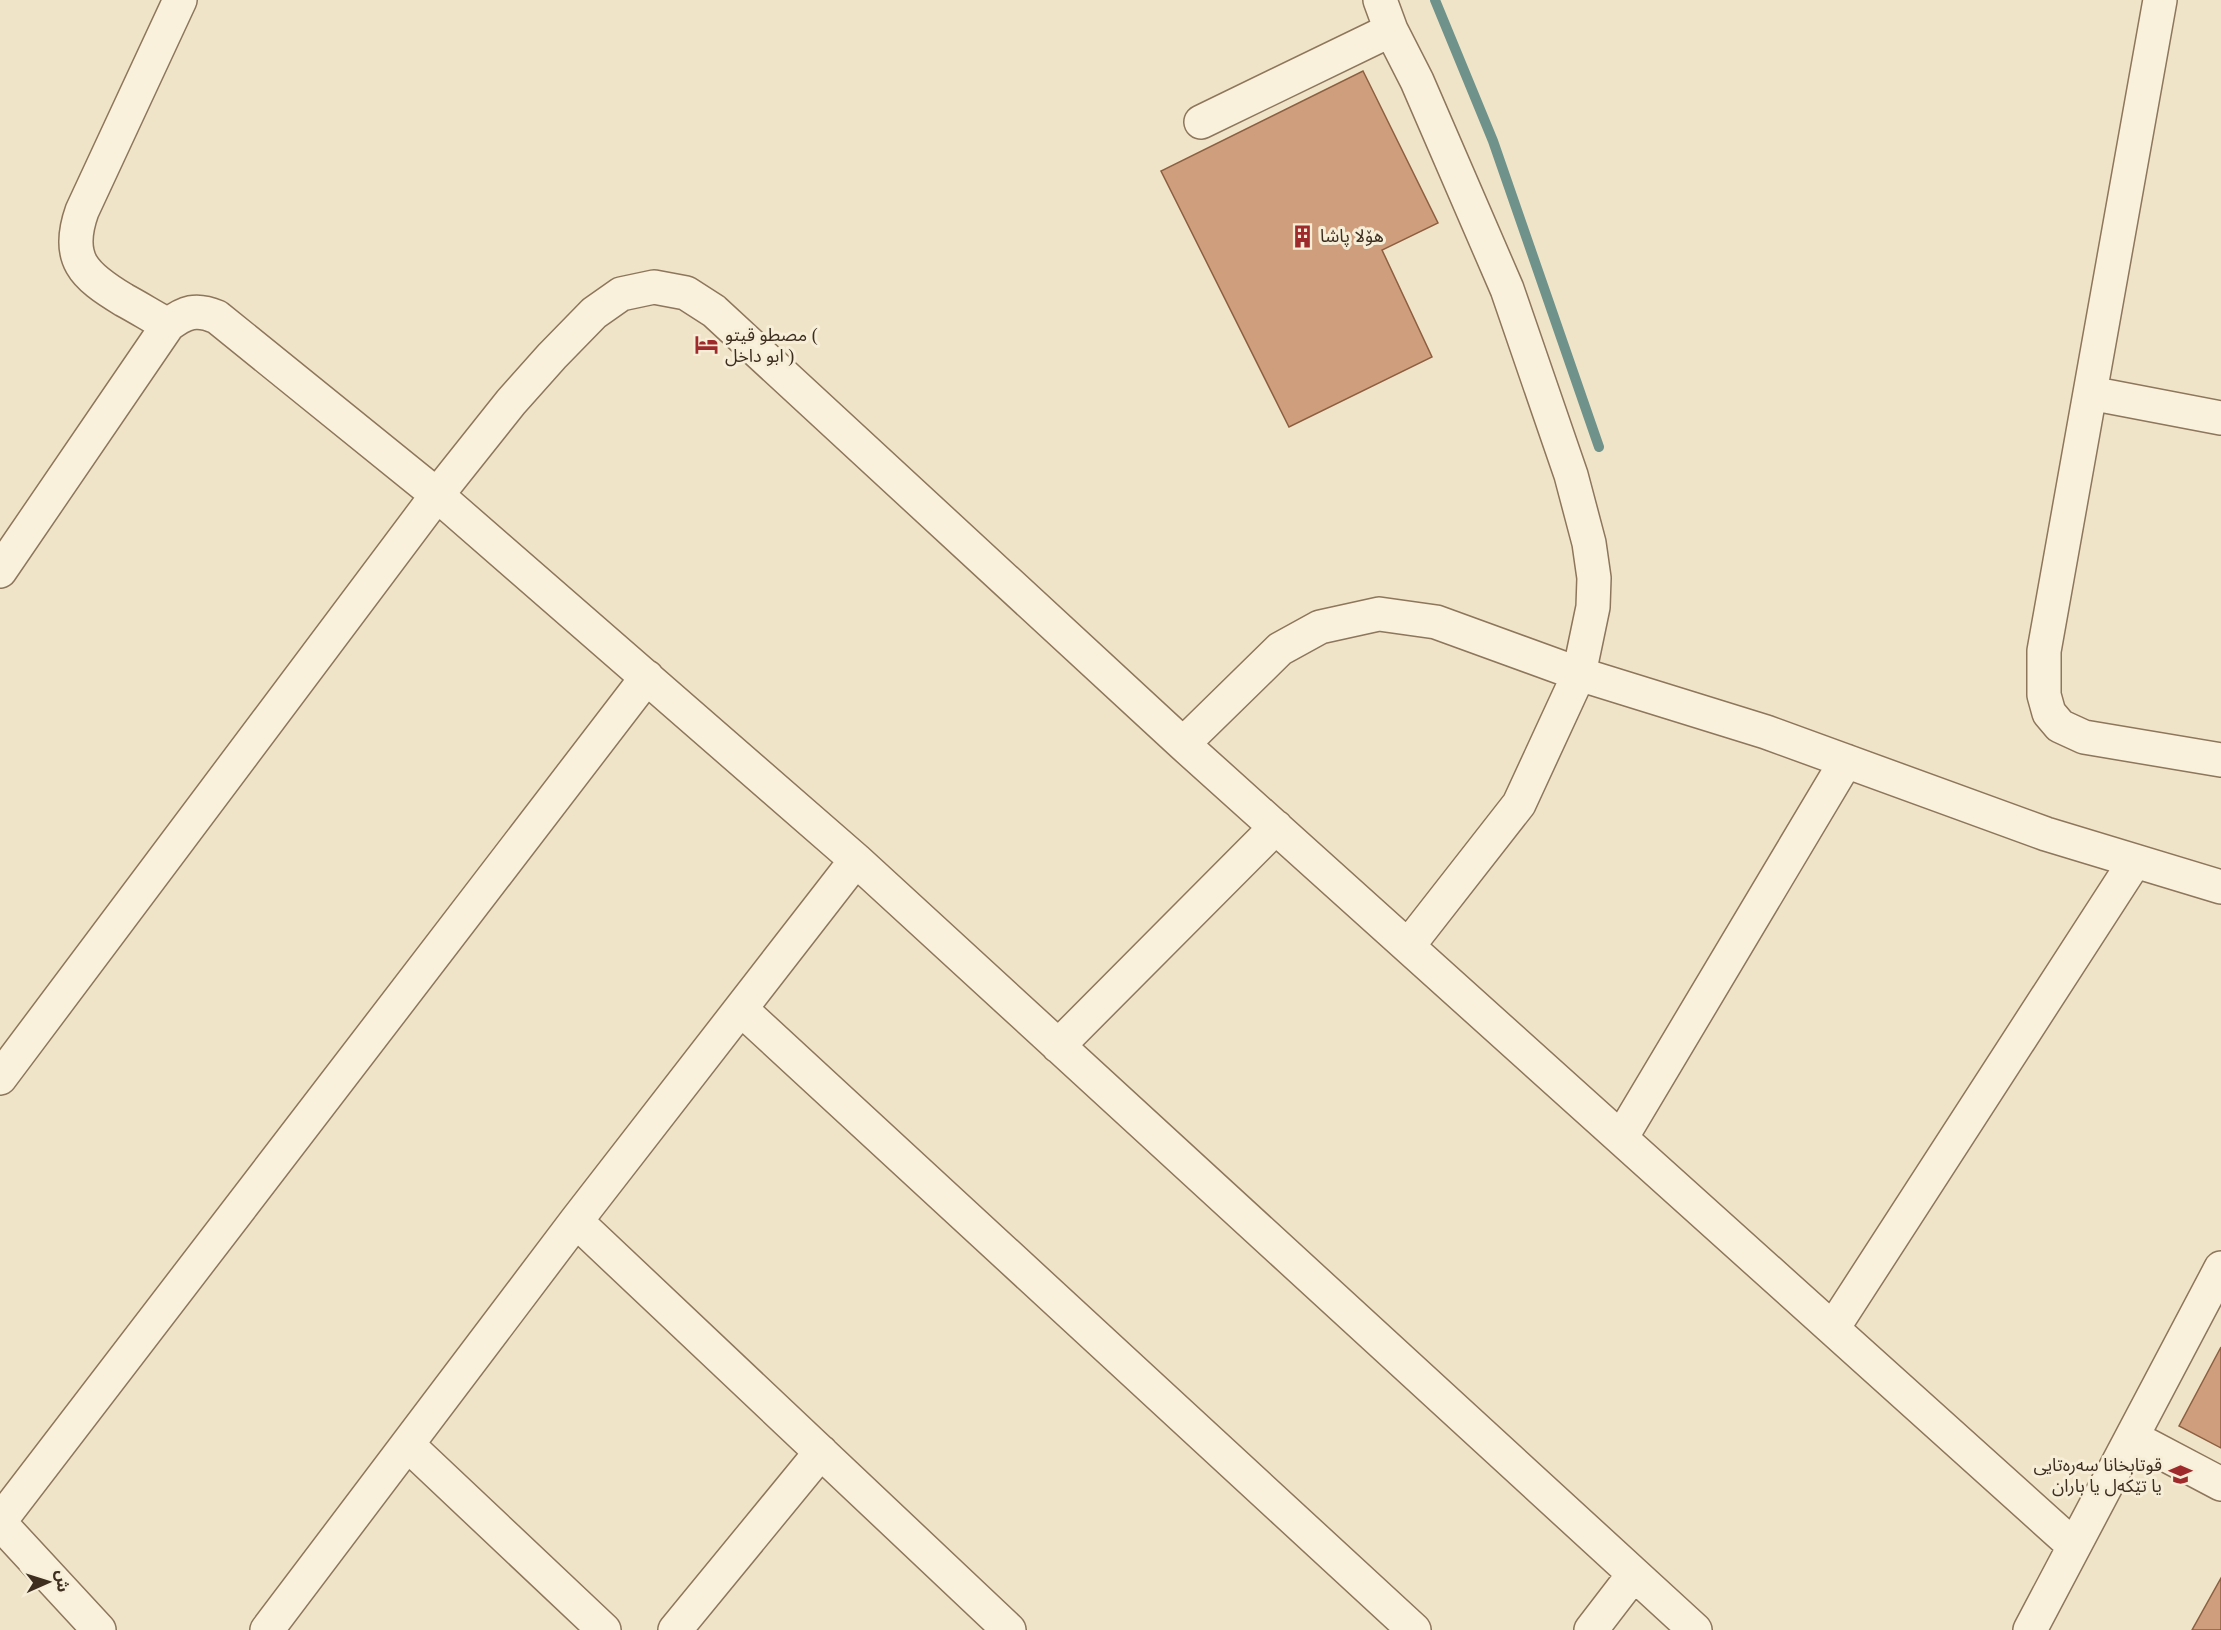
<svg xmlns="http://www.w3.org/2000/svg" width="2221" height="1630" font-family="'Times New Roman','Noto Sans Arabic',serif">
<rect width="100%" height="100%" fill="#f0e4c8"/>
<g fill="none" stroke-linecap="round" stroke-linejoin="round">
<!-- stream -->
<path stroke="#6f938a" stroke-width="10" d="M1435,0l58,141 106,306"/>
</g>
<!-- building -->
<path fill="#cf9f7d" stroke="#8d5f41" stroke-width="1.5" d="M1363,71l75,152 -56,27 50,107 -143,70 -128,-256z
M2221,1347v101l-42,-22z
M2221,1578v52h-29z"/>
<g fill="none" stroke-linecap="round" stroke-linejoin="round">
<defs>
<path id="minor" d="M1380,0l11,30 26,51 90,208 64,186 18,68 5,35 -1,29 -14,67 -60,130 -111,142
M2160,0l-116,651v44l5,18 11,13 24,11 137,23
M1201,122l190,-92
M168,325c-15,-8 -29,-17 -44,-25 -40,-24 -59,-41 -42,-89l98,-211
M2090,393l131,25
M0,571l168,-246c17,-13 28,-17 49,-8l220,178 419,365 839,770
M1183,744l97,-95 40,-22 59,-13 57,8 143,52 187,58 280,102 175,53
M742,1010l672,620
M1058,1046l218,-219
M0,1078l437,-583 74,-93 41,-46 42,-43 27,-19 33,-7 32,6 28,18 469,433 891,802
M1621,1138l225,-377
M576,1221l433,409
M1833,1328l302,-467
M2132,1437l89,47
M408,1445l196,185
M0,1521l647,-844
M0,1523l99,107
M267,1630l309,-409 280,-361
M675,1630l146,-178
M1591,1630l43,-56
M2030,1630l191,-362"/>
</defs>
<!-- minor casing -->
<use href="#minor" stroke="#8d765c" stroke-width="36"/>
<!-- minor -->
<use href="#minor" stroke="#faf1dc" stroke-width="33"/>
</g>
<!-- icons -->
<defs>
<symbol id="building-bare" viewBox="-9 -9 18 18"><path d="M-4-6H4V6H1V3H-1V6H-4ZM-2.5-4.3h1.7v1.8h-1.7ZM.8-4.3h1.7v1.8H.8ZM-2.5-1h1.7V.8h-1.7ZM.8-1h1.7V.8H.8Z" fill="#9e2a2b" stroke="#f7eed8" stroke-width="2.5" paint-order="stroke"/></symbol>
<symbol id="hotel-bare" viewBox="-9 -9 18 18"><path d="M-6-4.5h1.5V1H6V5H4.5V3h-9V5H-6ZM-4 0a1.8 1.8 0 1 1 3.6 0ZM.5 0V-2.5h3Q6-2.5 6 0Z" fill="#9e2a2b" stroke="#f7eed8" stroke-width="2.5" paint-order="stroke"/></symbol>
<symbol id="school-bare" viewBox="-9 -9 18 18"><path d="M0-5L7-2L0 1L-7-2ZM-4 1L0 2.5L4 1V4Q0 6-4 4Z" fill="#9e2a2b" stroke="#f7eed8" stroke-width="2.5" paint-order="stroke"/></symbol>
</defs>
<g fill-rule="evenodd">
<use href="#building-bare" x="1286" y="220" width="33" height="33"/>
<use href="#hotel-bare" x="690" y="328" width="33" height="33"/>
<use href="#school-bare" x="2164" y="1458" width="33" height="33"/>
</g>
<g text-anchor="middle" stroke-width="6" stroke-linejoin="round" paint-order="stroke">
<!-- poi labels -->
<g font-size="18" fill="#3d2e20" stroke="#f7eed8" text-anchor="start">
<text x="1320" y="242">هۆلا پاشا</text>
<text x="725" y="341">مصطو قيتو (<tspan x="725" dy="21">ابو داخل )</tspan></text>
<text x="2162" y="1471" text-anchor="end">قوتابخانا سەرەتایی<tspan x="2162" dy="21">یا تێکەل یا باران</tspan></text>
</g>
</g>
<!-- north arrow -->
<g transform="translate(48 1582) rotate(87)" stroke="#f7eed8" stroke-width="4.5" paint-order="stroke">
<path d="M0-4.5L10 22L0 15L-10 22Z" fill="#3d2e20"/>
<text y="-9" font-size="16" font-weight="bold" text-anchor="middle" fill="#3d2e20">ش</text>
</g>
</svg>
